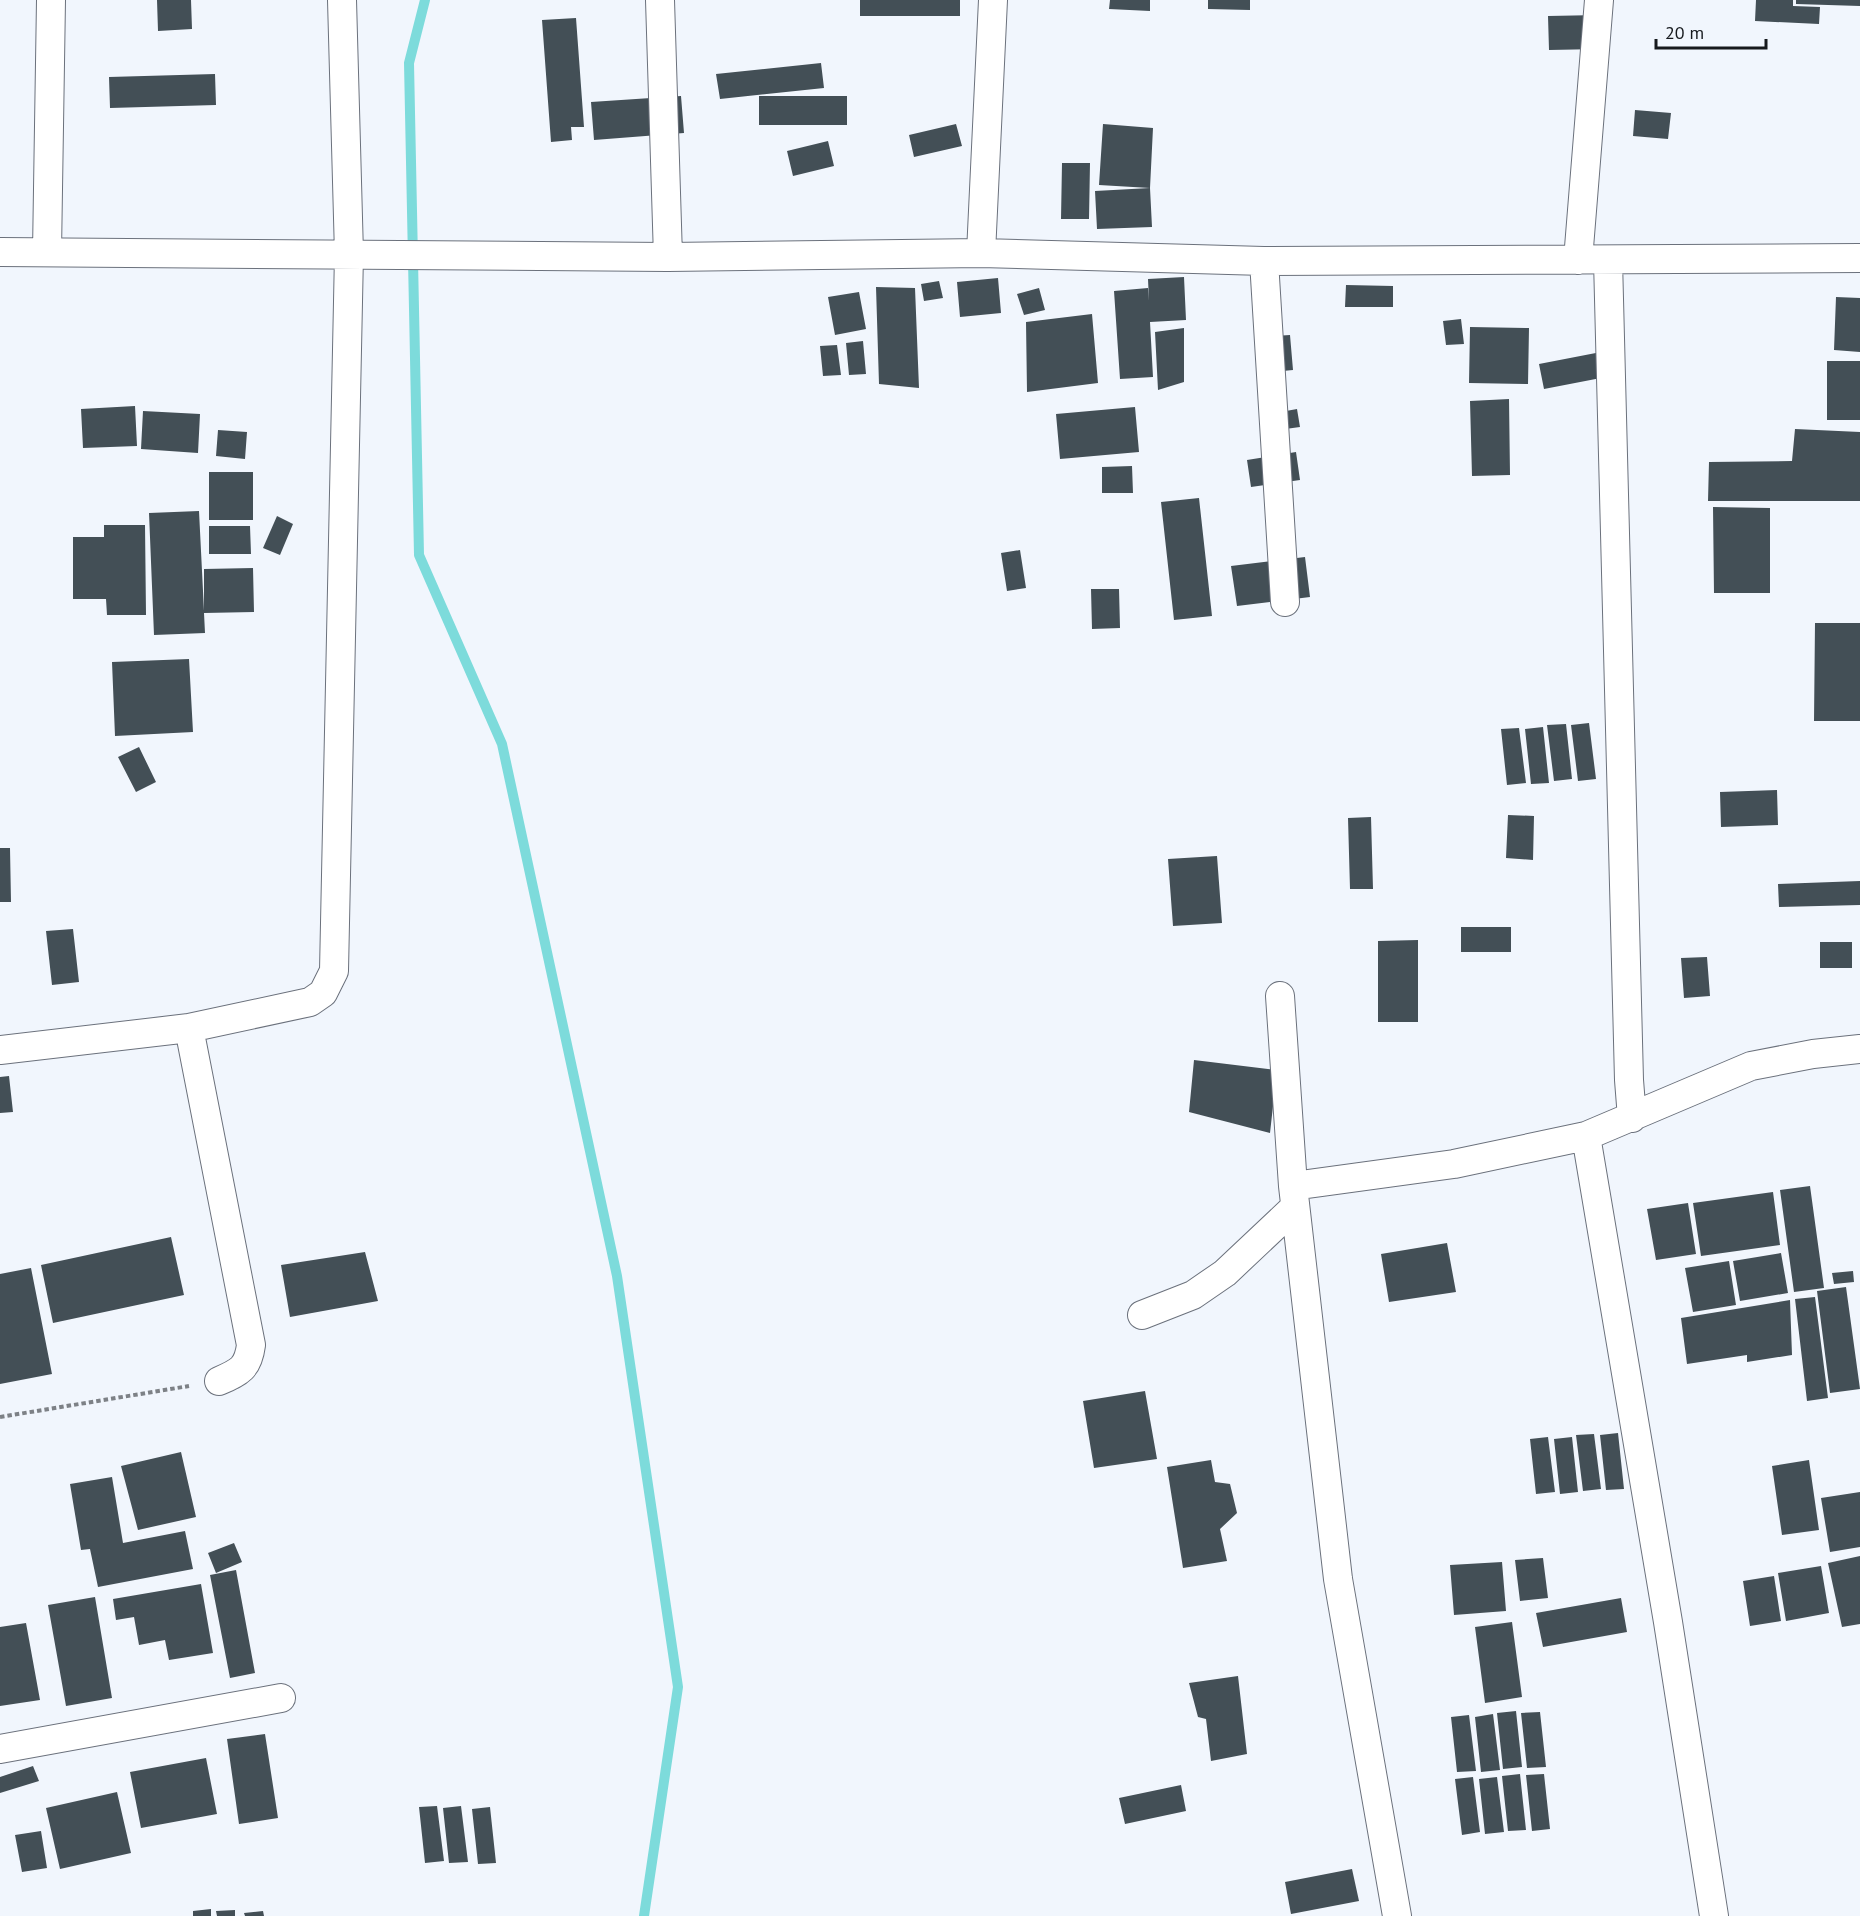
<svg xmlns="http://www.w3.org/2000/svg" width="1860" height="1916" font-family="'PT Sans',sans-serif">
<rect width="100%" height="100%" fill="#f1f6fd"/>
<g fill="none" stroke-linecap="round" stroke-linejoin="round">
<!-- stream -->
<path stroke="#7ddbdb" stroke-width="10" d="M425,0l-16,63 10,492 83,189 115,532 61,411 -34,229"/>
</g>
<!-- building -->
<path fill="#434f56" d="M157,0h34l1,29 -34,2z
M860,0h100v16h-100z
M1110,0h40v11l-41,-2z
M1208,0h42v10l-42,-1z
M1756,0h37v6l27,1 -1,17 -64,-3z
M1796,0h64v6l-64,-2z
M1599,15l1,34 -51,1 -1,-34z
M576,18l8,109h-13l1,13 -21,2 -9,-122z
M821,63l3,25 -104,11 -4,-25z
M215,74l1,31 -106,3 -1,-31z
M681,96l3,37 -90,7 -3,-38z
M759,96h88v29h-88z
M1635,110l36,3 -3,26 -35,-3z
M956,124l6,22 -48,11 -5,-22z
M1103,124l50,4 -3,60 -51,-3z
M828,141l6,25 -41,10 -6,-25z
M1062,163h28l-1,56h-28z
M1150,188l2,39 -55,2 -2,-38z
M1184,277l2,43 -36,2 3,55 -33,2 -6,-88 34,-3 1,13 -1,-22z
M998,278l3,35 -41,4 -3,-35z
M939,281l4,17 -19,3 -3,-17z
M1346,285l47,1v21h-48z
M876,287l39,1 4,100 -40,-4z
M1039,288l6,22 -21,5 -7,-21z
M859,292l7,37 -31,6 -7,-38z
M1836,297l24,1v54l-26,-2z
M1092,314l6,69 -71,9 -1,-70z
M1461,319l3,25 -18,1 -3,-24z
M1470,327l59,1 -1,56 -59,-1z
M1184,328v54l-26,8 -3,-58z
M1290,335l3,35 -30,3 -4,-36z
M863,341l3,33 -17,1 -3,-32z
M837,345l4,30 -18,1 -3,-30z
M1601,352l5,25 -62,12 -5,-25z
M1827,361h33v59h-33z
M1509,399l1,76 -38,1 -2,-75z
M135,406l2,40 -54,2 -2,-39z
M1135,407l4,45 -79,7 -4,-45z
M1297,409l3,18 -22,3 -3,-17z
M143,411l57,3 -2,39 -57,-4z
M1795,429l65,3v69h-152l1,-39 83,-1z
M218,430l29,2 -2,27 -29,-3z
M1296,452l4,28 -49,7 -4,-27z
M1132,466l1,27h-31v-26z
M209,472h44v48h-44z
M1199,498l13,118 -38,4 -13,-118z
M1713,507l57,1v85h-56z
M199,511l5,100v-42l49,-1 1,44 -50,1 1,20 -51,2 -5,-122z
M277,516l16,8 -13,31 -17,-7z
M104,525h41l1,90h-39l-1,-16h-33v-62h31z
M209,526h41l1,28h-42z
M1020,550l6,38 -19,3 -6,-38z
M1305,557l5,40 -73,9 -6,-40z
M1091,589h28l1,39 -28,1z
M1815,623h45v98h-46z
M189,659l4,73 -78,4 -3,-74z
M1589,723l7,56 -18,2 -7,-56z
M1566,724l6,55 -18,2 -7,-56z
M1543,727l6,56 -18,1 -6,-55z
M1519,728l7,55 -19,2 -6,-56z
M139,747l17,35 -20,10 -18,-35z
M1777,790l1,35 -57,2 -1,-35z
M1508,815l26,1 -1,44 -27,-2z
M1371,817l2,72h-23l-2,-71z
M0,848h10l1,54h-11z
M1217,856l5,67 -49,3 -5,-67z
M1860,881v24l-81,2 -1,-23z
M1461,927h50v25h-50z
M73,929l6,53 -27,3 -6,-54z
M1418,940v82h-40v-81z
M1820,942h32v26h-32z
M1707,957l3,39 -26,2 -3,-40z
M1194,1060l83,10 -7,63 -81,-21z
M9,1076l4,36 -13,1v-36z
M1810,1186l14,102 -30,4 -14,-102z
M1773,1192l7,53 -79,11 -8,-53z
M1688,1203l8,51 -40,6 -9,-51z
M171,1237l13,58 -131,28 -12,-58z
M1447,1243l9,49 -67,10 -8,-48z
M365,1252l13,49 -88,16 -9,-52z
M1781,1253l7,40 -48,8 -7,-40z
M1729,1261l7,44 -43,7 -8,-44z
M31,1268l21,106 -52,10v-110z
M1853,1271l1,11 -20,2 -2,-11z
M1846,1287l14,102 -30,4 -13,-102z
M1815,1297l13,101 -21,3 -12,-102z
M1790,1300l2,55 -45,7v-7l-60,9 -6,-46z
M1145,1391l12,68 -63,9 -11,-67z
M1618,1433l6,56 -18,1 -6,-55z
M1594,1434l7,55 -18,2 -7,-56z
M1548,1437l7,55 -19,2 -6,-55z
M1572,1437l6,55 -18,2 -6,-55z
M181,1452l15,65 -58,13 -17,-64z
M1211,1460l4,22 15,2 7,29 -17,16 7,32 -44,7 -16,-101z
M1809,1460l10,70 -37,5 -10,-69z
M112,1477l11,66 62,-12 8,38 -95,18 -8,-38 -9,1 -11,-66z
M1860,1492v55l-30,5 -9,-54z
M234,1543l8,19 -26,11 -8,-20z
M1860,1556v68l-18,3 -14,-64z
M1543,1558l5,40 -28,3 -5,-41z
M1502,1562l4,49 -52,4 -4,-50z
M1821,1566l8,47 -43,8 -8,-48z
M236,1570l19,103 -25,5 -20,-103z
M1774,1576l7,45 -31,5 -7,-45z
M201,1584l12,69 -44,7 -4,-20 -26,5 -5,-28 -18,3 -3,-21z
M95,1597l17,101 -46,8 -18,-101z
M1621,1598l6,34 -84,15 -7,-34z
M1512,1622l10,75 -37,6 -10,-76z
M26,1623l14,77 -40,6v-79z
M1238,1676l9,78 -36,7 -5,-42 -8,-2 -9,-34z
M1516,1711l6,56 -19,2 -6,-56z
M1540,1712l6,55 -19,1 -6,-55z
M1493,1714l7,56 -19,2 -6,-55z
M1469,1715l7,56 -19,1 -6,-55z
M265,1734l13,84 -39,6 -12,-85z
M206,1758l11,56 -76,14 -11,-56z
M33,1766l6,15 -39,12v-16z
M1520,1774l6,56 -18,1 -6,-55z
M1544,1774l6,55 -18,2 -6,-56z
M1473,1777l7,55 -18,3 -7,-56z
M1497,1777l7,55 -19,2 -6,-55z
M1181,1785l5,26 -61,13 -6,-26z
M117,1792l14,61 -71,16 -14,-61z
M437,1806l7,55 -19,2 -6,-56z
M461,1806l7,56 -19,1 -6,-55z
M490,1807l6,56 -18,1 -6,-55z
M41,1831l6,37 -25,4 -7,-37z
M1352,1869l7,32 -68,13 -6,-32z
M211,1909v7h-18v-5z
M235,1910v6h-18l-1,-5z
M263,1911l1,5h-19l-1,-3z"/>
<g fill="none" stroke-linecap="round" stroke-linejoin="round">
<defs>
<path id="minor" d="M660,0l8,257
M0,252l668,5 313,-4 283,8 596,-3
M47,252l4,-252
M981,253l12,-253
M1578,260l21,-260
M1608,260l21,820 3,38
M1264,261l21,341
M1280,996l13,190 45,393 59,337
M189,1028l62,317c-3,23 -11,27 -32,36
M0,1050l189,-22 121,-26 13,-9 11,-22 15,-717 -7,-254
M1586,1136l82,486 46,294
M1293,1186l161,-22 132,-28 165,-70 62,-12 47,-5
M1142,1315l51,-20 32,-22 70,-66
M0,1749l281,-51"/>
</defs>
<!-- minor casing -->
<use href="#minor" stroke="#6b717c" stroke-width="30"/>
<!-- path -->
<path stroke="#7d8186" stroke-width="4" stroke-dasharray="4.5 3" stroke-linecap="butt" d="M0,1417l189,-31"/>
<!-- minor -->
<use href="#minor" stroke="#fff" stroke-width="28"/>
</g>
<!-- scale -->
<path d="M1656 39v9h110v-9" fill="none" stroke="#16191d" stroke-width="3"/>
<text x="1665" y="39" font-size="18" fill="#16191d" stroke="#f1f6fd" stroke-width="4.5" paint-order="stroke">20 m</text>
</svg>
